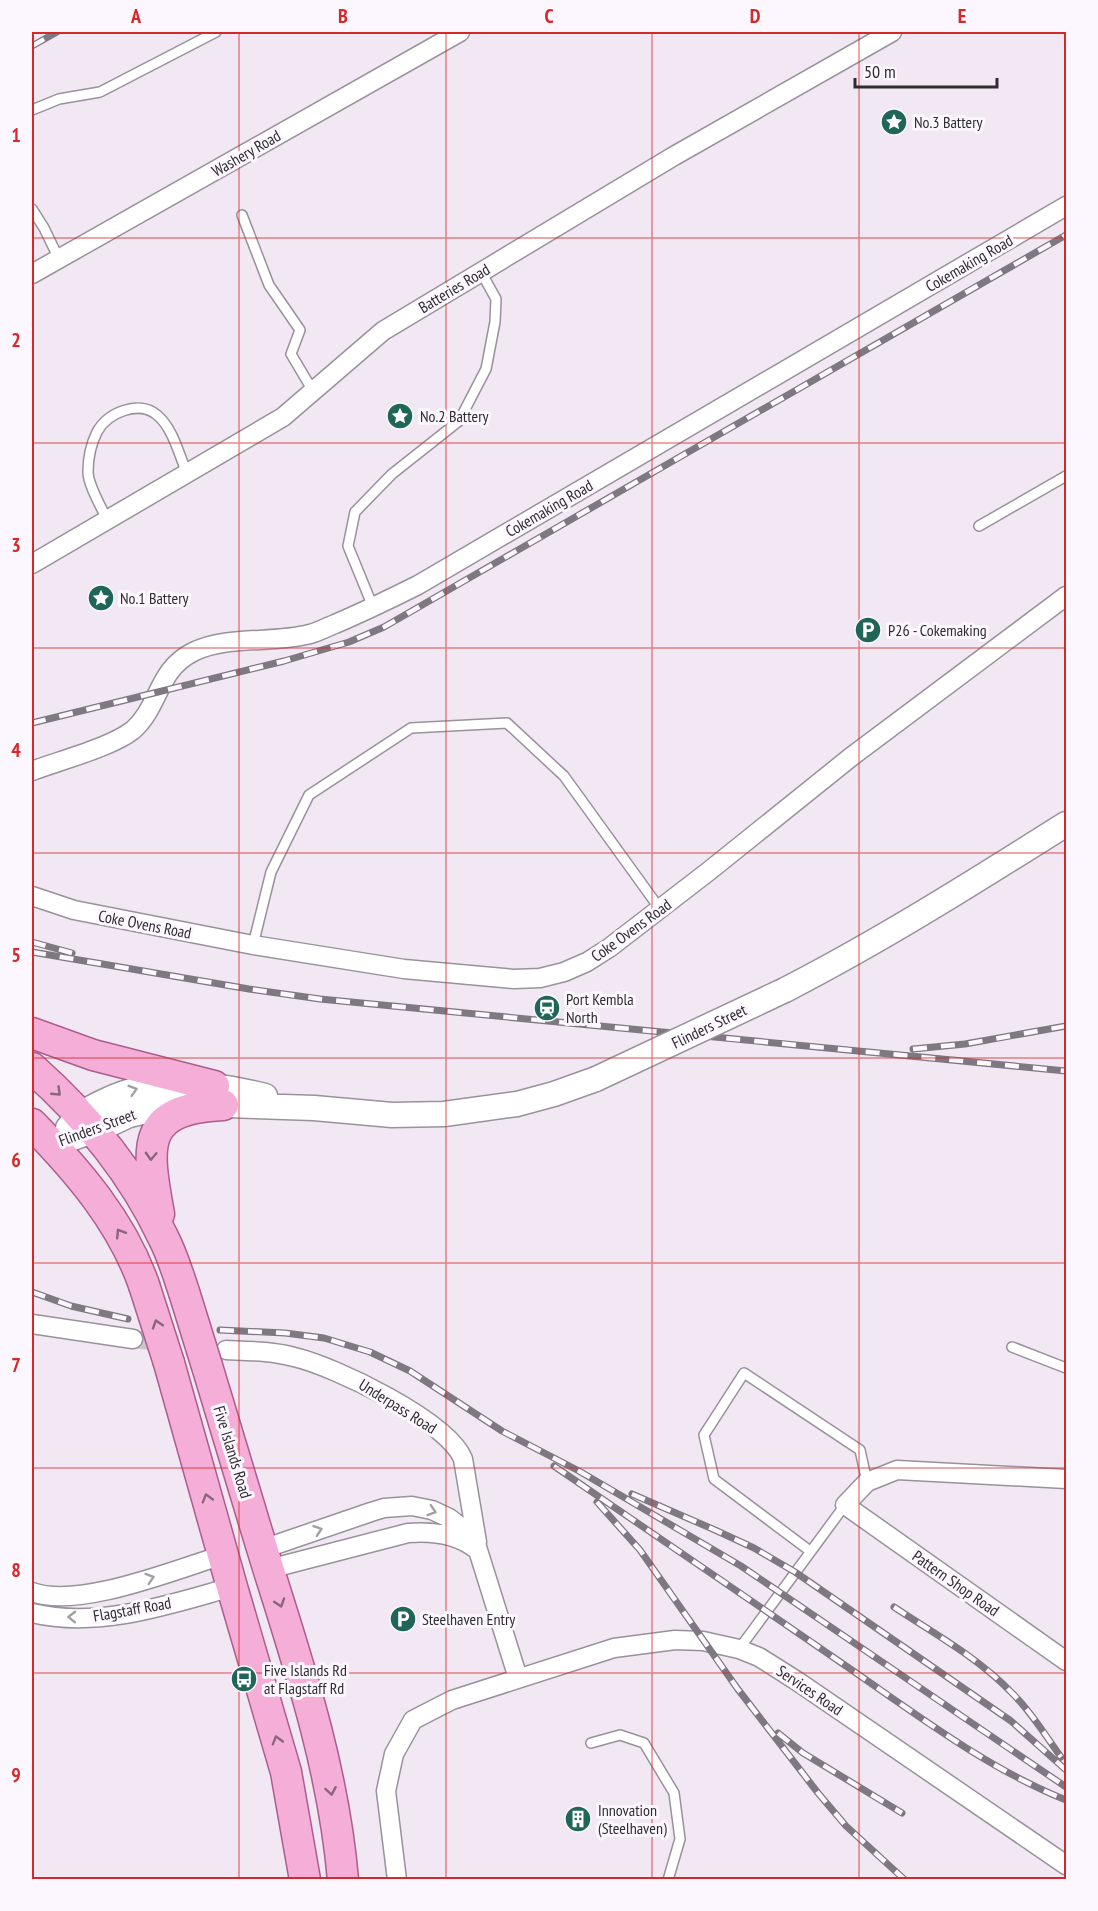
<svg xmlns="http://www.w3.org/2000/svg" width="1098" height="1911" font-family="'PT Sans Narrow',sans-serif">
<rect width="100%" height="100%" fill="#f1e8f4"/>
<g fill="none" stroke-linecap="round" stroke-linejoin="round">
<!-- minor-tunnel -->
<path stroke="#cac2cd" stroke-width="18" stroke-dasharray="18 9" stroke-linecap="butt" d="M133,1339l75,9"/>
<defs>
<path id="service" d="M32,110l27,-11 41,-7 116,-60
M32,209l12,19 15,31
M242,215l27,70 31,45 -9,24 22,37
M107,520c-5,-12 -19,-35 -19,-48 0,-13 3,-28 9,-40 11,-20 42,-32 60,-17 16,13 22,40 30,58
M979,526l87,-50
M373,607l-25,-61 7,-34 37,-38 67,-53 27,-52 9,-47 1,-23 -15,-27
M253,945l18,-73 38,-77 102,-67 96,-5 57,53 96,133
M1012,1347l54,21
M810,1551l-96,-72 -10,-44 40,-62 116,77 7,32
M739,1649l106,-144
M591,1743l29,-8 24,8 30,50 6,46 -12,41"/>
<path id="minor" d="M32,274l428,-242
M32,564l251,-147 100,-86 291,-175 218,-124
M32,771c26,-10 80,-24 101,-41 27,-24 24,-60 60,-78 35,-17 79,-8 117,-18 8,-2 17,-7 25,-10 28,-12 55,-25 83,-39l648,-379
M32,896l42,14 179,35 151,24 110,10 26,-1 24,-6 23,-10 22,-14 100,-77 142,-114 215,-161
M32,1324l101,15
M226,1350c23,1 46,1 68,7 40,9 154,64 169,102l14,83
M1066,1479l-169,-9 -30,12 -22,23 221,156
M263,1549l108,-37 13,-4 28,-2 20,4 17,8 17,13 11,16 41,131
M269,1569l139,-36c24,-2 49,1 68,16
M32,1592c47,17 142,-22 191,-37
M32,1613c67,16 135,-8 200,-26
M397,1880l-11,-89 8,-37 19,-34 39,-20 162,-52 61,-8 28,1 36,8 20,8 38,24 269,184"/>
<path id="tertiary" d="M785,990c97,-50 189,-108 281,-166
M68,1128c12,-15 20,-19 37,-27 53,-25 105,-19 160,-5
M53,1145l48,-17 28,-13 43,-10 26,-1 116,4 78,7 52,-1 73,-10 37,-10 42,-15"/>
<path id="primary" d="M32,1033l61,22 121,31
M32,1068c53,47 100,103 131,169 9,17 15,37 21,55
M32,1124c46,47 90,98 112,161
M159,1214c-12,-67 -20,-105 64,-109
M169,1363l63,224 54,185 19,108
M207,1366c21,69 41,137 62,205 32,101 65,202 74,309"/>
</defs>
<!-- service casing -->
<use href="#service" stroke="#99919b" stroke-width="12"/>
<!-- minor casing -->
<use href="#minor" stroke="#99919b" stroke-width="21"/>
<!-- tertiary casing -->
<use href="#tertiary" stroke="#99919b" stroke-width="27"/>
<!-- primary casing -->
<use href="#primary" stroke="#ac5d8c" stroke-width="33"/>
<!-- service -->
<use href="#service" stroke="#fff" stroke-width="9"/>
<!-- minor -->
<use href="#minor" stroke="#fff" stroke-width="18"/>
<!-- tertiary -->
<use href="#tertiary" stroke="#fff" stroke-width="24"/>
<!-- primary -->
<use href="#primary" stroke="#f5aed8" stroke-width="30"/>
<defs>
<path id="rail" d="M32,46l25,-14
M32,723l252,-62 65,-19 35,-15 682,-392
M32,942l40,11
M32,952l217,37 71,10 746,72
M913,1049l52,-5 101,-18
M32,1292l39,14 57,13
M220,1330l65,3 39,5 46,14 40,19 92,60 77,40 162,95 325,221
M554,1466c98,67 195,133 292,200 70,48 142,103 220,134
M632,1494l83,36 39,18 41,24 216,149 55,49
M597,1502l43,48 97,138 81,105 28,33 59,54
M894,1607c39,26 83,50 116,84 20,19 35,44 51,66
M778,1733l25,20 99,60"/>
</defs>
<!-- rail casing -->
<use href="#rail" stroke="#7e7880" stroke-width="7"/>
<!-- rail -->
<use href="#rail" stroke="#fcf7fe" stroke-width="4.5" stroke-dasharray="14" stroke-linecap="butt"/>
<defs>
<path id="tertiary-bridge" d="M596,1079l189,-89"/>
<path id="primary-bridge" d="M144,1285l25,78
M184,1292l23,74"/>
</defs>
<!-- tertiary-bridge casing -->
<use href="#tertiary-bridge" stroke="#99919b" stroke-width="27" stroke-linecap="butt"/>
<!-- primary-bridge casing -->
<use href="#primary-bridge" stroke="#ac5d8c" stroke-width="33" stroke-linecap="butt"/>
<!-- tertiary-bridge -->
<use href="#tertiary-bridge" stroke="#fff" stroke-width="24"/>
<!-- primary-bridge -->
<use href="#primary-bridge" stroke="#f5aed8" stroke-width="30"/>
</g>
<!-- one-way arrows -->
<defs><path id="oneway-chevron" d="M-2-3.5L2.5 0L-2 3.5" fill="none" stroke-width="1.6" stroke-linecap="round" stroke-linejoin="round" transform="scale(1.5)"/></defs>
<g stroke="#a1a0a2">
<use href="#oneway-chevron" transform="translate(133 1090) rotate(-17)"/>
<use href="#oneway-chevron" transform="translate(432 1511) rotate(18)"/>
<use href="#oneway-chevron" transform="translate(318 1530) rotate(-19)"/>
<use href="#oneway-chevron" transform="translate(150 1578) rotate(-18)"/>
<use href="#oneway-chevron" transform="translate(72 1617) rotate(-179)"/>
</g>
<g stroke="#88667c">
<use href="#oneway-chevron" transform="translate(57 1092) rotate(44)"/>
<use href="#oneway-chevron" transform="translate(151 1156) rotate(92)"/>
<use href="#oneway-chevron" transform="translate(120 1233) rotate(-122)"/>
<use href="#oneway-chevron" transform="translate(157 1324) rotate(-108)"/>
<use href="#oneway-chevron" transform="translate(207 1498) rotate(-106)"/>
<use href="#oneway-chevron" transform="translate(280 1603) rotate(72)"/>
<use href="#oneway-chevron" transform="translate(277 1740) rotate(-106)"/>
<use href="#oneway-chevron" transform="translate(331 1791) rotate(80)"/>
</g>
<!-- grid -->
<path fill="none" stroke="#d62828" stroke-width="1.5" stroke-opacity="0.55" d="M239,32v1848M446,32v1848M652,32v1848M859,32v1848M32,238h1034M32,443h1034M32,648h1034M32,853h1034M32,1058h1034M32,1263h1034M32,1468h1034M32,1673h1034"/>
<!-- icons -->
<defs>
<symbol id="sight-disc" viewBox="-11 -11 22 22"><circle r="9.5" fill="#1f6659" stroke="#fcf7fe"/><path d="M0-6L1.8-2.2L6-1.7L2.9 1.2L3.7 5.4L0 3.3L-3.7 5.4L-2.9 1.2L-6-1.7L-1.8-2.2Z" fill="#fff"/></symbol>
<symbol id="parking-disc" viewBox="-11 -11 22 22"><circle r="9.5" fill="#1f6659" stroke="#fcf7fe"/><path d="M-3.5-5.5H1a3.5 3.5 0 0 1 0 7H-1V5.5H-3.5ZM-1-3.4V-.6H.8a1.4 1.4 0 0 0 0-2.8Z" fill="#fff"/></symbol>
<symbol id="station-disc" viewBox="-11 -11 22 22"><circle r="9.5" fill="#1f6659" stroke="#fcf7fe"/><path d="M-3-6H3Q5-6 5-4V2Q5 4 3 4L4.5 6H3L1.5 4h-3L-3 6H-4.5L-3 4Q-5 4-5 2V-4Q-5-6-3-6ZM-3.5-4v3h7v-3ZM-3.5 1v1.5H-2V1ZM2 1v1.5H3.5V1Z" fill="#fff"/></symbol>
<symbol id="bus-disc" viewBox="-11 -11 22 22"><circle r="9.5" fill="#1f6659" stroke="#fcf7fe"/><path d="M-5-6H5V4H4V6H2V4H-2V6H-4V4H-5ZM-3.5-4V0h7V-4ZM-3.5 1.2v1.5H-2V1.2ZM2 1.2v1.5H3.5V1.2Z" fill="#fff"/></symbol>
<symbol id="building-disc" viewBox="-11 -11 22 22"><circle r="9.5" fill="#1f6659" stroke="#fcf7fe"/><path d="M-4-6H4V6H1V3H-1V6H-4ZM-2.5-4.3h1.7v1.8h-1.7ZM.8-4.3h1.7v1.8H.8ZM-2.5-1h1.7V.8h-1.7ZM.8-1h1.7V.8H.8Z" fill="#fff"/></symbol>
</defs>
<g fill-rule="evenodd">
<use href="#sight-disc" x="879" y="107" width="30" height="30"/>
<use href="#sight-disc" x="385" y="401" width="30" height="30"/>
<use href="#sight-disc" x="86" y="583" width="30" height="30"/>
<use href="#parking-disc" x="853" y="615" width="30" height="30"/>
<use href="#station-disc" x="532" y="993" width="30" height="30"/>
<use href="#parking-disc" x="388" y="1604" width="30" height="30"/>
<use href="#bus-disc" x="229" y="1664" width="30" height="30"/>
<use href="#building-disc" x="563" y="1804" width="30" height="30"/>
</g>
<g text-anchor="middle" stroke-width="6" stroke-linejoin="round" paint-order="stroke">
<!-- poi labels -->
<g font-size="16" fill="#2f2c30" stroke="#fcf7fe" text-anchor="start">
<text x="914" y="128">No.3 Battery</text>
<text x="420" y="422">No.2 Battery</text>
<text x="120" y="604">No.1 Battery</text>
<text x="888" y="636">P26 - Cokemaking</text>
<text x="566" y="1005">Port Kembla<tspan x="566" dy="18">North</tspan></text>
<text x="422" y="1625">Steelhaven Entry</text>
<text x="264" y="1676">Five Islands Rd<tspan x="264" dy="18">at Flagstaff Rd</tspan></text>
<text x="598" y="1816">Innovation<tspan x="598" dy="18">(Steelhaven)</tspan></text>
</g>
<!-- street labels -->
<g font-size="16" fill="#2f2c30" stroke="#fcf7fe">
<text transform="translate(246 153) rotate(-30)" y="6">Washery Road</text>
<text transform="translate(969 263) rotate(-30)" y="6">Cokemaking Road</text>
<text transform="translate(454 288) rotate(-31)" y="6">Batteries Road</text>
<text transform="translate(549 508) rotate(-30)" y="6">Cokemaking Road</text>
<text transform="translate(145 924) rotate(11)" y="6">Coke Ovens Road</text>
<text transform="translate(631 930) rotate(-36)" y="6">Coke Ovens Road</text>
<text transform="translate(709 1026) rotate(-26)" y="6">Flinders Street</text>
<text transform="translate(97 1127) rotate(-20)" y="6">Flinders Street</text>
<text transform="translate(398 1406) rotate(32)" y="6">Underpass Road</text>
<text transform="translate(233 1452) rotate(73)" y="6">Five Islands Road</text>
<text transform="translate(956 1583) rotate(35)" y="6">Pattern Shop Road</text>
<text transform="translate(132 1609) rotate(-10)" y="6">Flagstaff Road</text>
<text transform="translate(810 1690) rotate(34)" y="6">Services Road</text>
</g>
</g>
<!-- border -->
<rect width="1098" height="1911" fill="none" stroke="#fcf7fe" stroke-width="66"/>
<!-- scale -->
<path d="M855 78v9h142v-9" fill="none" stroke="#2f2c30" stroke-width="3"/>
<text x="864" y="78" font-size="18" fill="#2f2c30" stroke="#fcf7fe" stroke-width="4.5" paint-order="stroke">50 m</text>
<rect x="33" y="33" width="1032" height="1845" fill="none" stroke="#d62828" stroke-width="2"/>
<g font-size="20" text-anchor="middle" font-weight="bold" fill="#d62828">
<text x="136" y="23">A</text>
<text x="343" y="23">B</text>
<text x="549" y="23">C</text>
<text x="755" y="23">D</text>
<text x="962" y="23">E</text>
<text x="16" y="142">1</text>
<text x="16" y="347">2</text>
<text x="16" y="552">3</text>
<text x="16" y="757">4</text>
<text x="16" y="962">5</text>
<text x="16" y="1167">6</text>
<text x="16" y="1372">7</text>
<text x="16" y="1577">8</text>
<text x="16" y="1782">9</text>
</g>
</svg>
